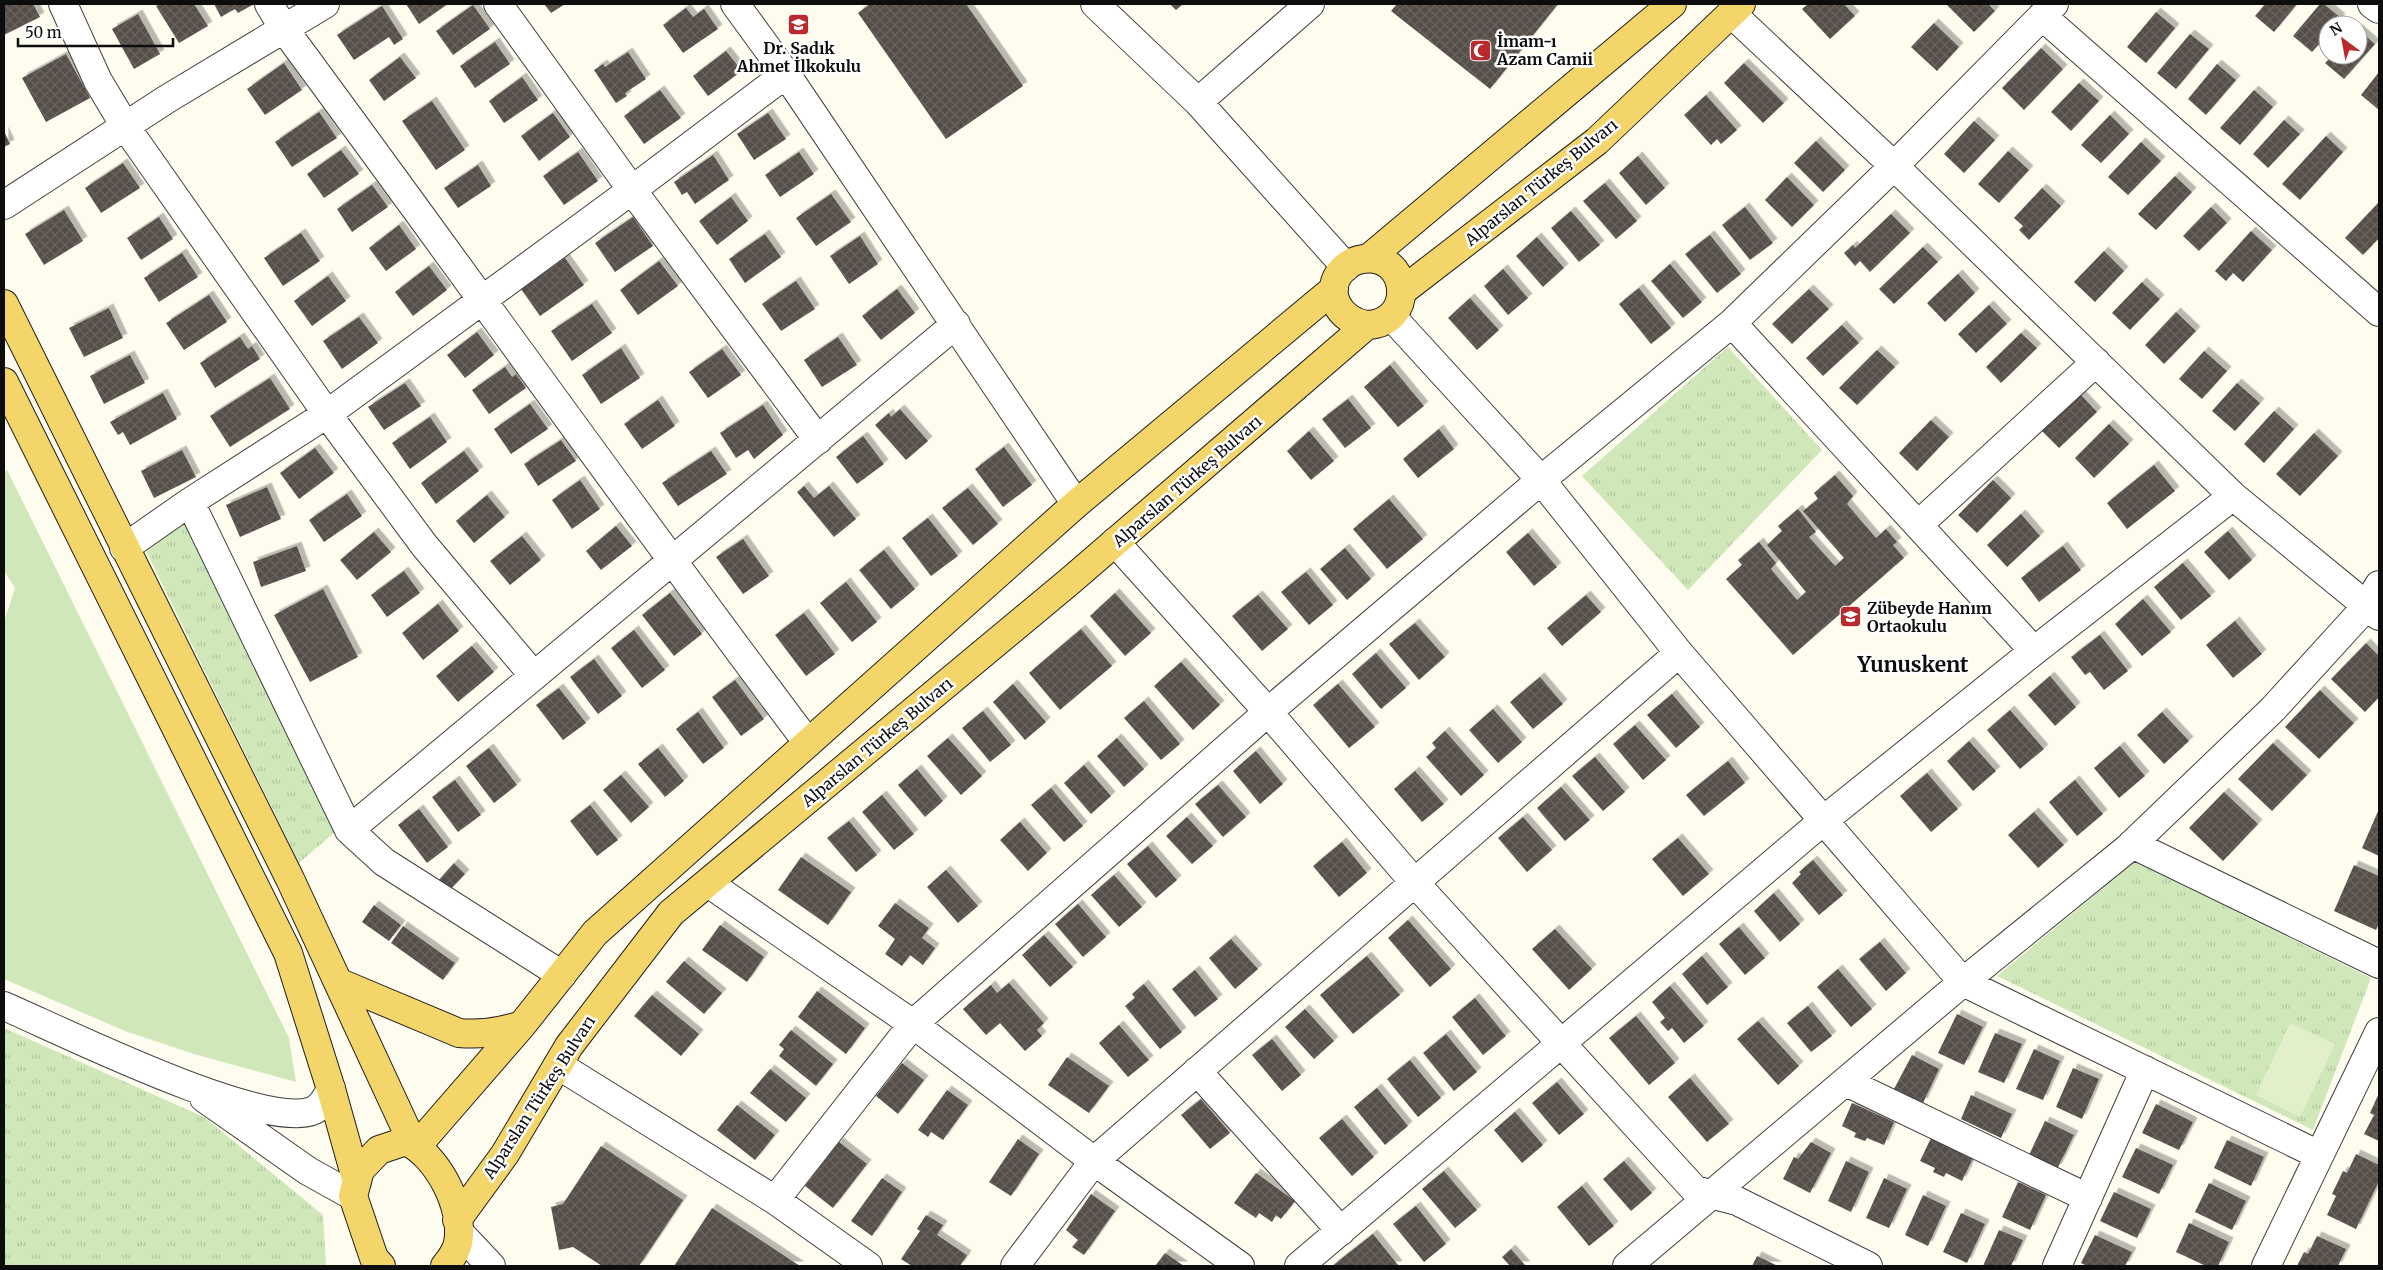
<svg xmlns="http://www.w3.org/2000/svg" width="2383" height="1270" font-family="Merriweather,serif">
<defs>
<pattern id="park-tufts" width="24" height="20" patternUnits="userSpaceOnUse" patternTransform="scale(1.25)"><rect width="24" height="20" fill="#d0e8b9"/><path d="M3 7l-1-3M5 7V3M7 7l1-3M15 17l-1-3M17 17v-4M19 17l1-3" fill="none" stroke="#b1c69e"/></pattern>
<pattern id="building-cross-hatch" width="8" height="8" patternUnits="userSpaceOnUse" patternTransform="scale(1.25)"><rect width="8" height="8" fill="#564f4a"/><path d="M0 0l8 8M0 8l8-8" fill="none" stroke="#696460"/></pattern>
<filter id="shadow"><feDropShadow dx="4.5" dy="-4.5" stdDeviation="0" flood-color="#0004"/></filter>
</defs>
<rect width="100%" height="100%" fill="#fefcee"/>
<!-- grass -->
<path fill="#d0e8b9" d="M7,470l282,568 7,44 -102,-28 -69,-23 -121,-52v-357l11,-34 -11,-17v-100z"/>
<!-- park -->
<path fill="url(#park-tufts)" d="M1728,347l94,103 -134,140 -106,-114z
M189,516l147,315 -37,32 -154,-314z
M2135,862l236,116 -58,152 -316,-154z
M4,1028l200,89 119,98 3,51h-322z"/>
<!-- pitch -->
<path fill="#e2efcb" d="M2290,1023l45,21 -35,73 -44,-22z"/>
<!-- building -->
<path fill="url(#building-cross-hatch)" filter="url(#shadow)" d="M4,4h29l7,13 -36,18z
M161,4h33l14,22 -29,17 -23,-37z
M214,4h40l-16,9 -3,-4 -14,8z
M406,4h42l-29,20z
M544,4h21l-14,9z
M870,4h96l57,82 -77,53 -88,-126z
M1170,4h13l-7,6z
M1397,4h161l-68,85 -99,-78z
M1808,4h36l11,12 -25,23 -28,-30z
M1946,4h42l7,7 -21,21z
M2265,4h32l-23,28 -19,-16z
M2320,4h4l17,14 -6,7h-7v9l-16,18 -19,-16z
M473,5l17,24 -37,26 -17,-24z
M382,6l21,33 -9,6 -5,-8 -35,23 -17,-25z
M686,8l7,9 11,-8 14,20 -35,24 -20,-28z
M2156,12l19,16 -29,35 -19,-16z
M138,14l22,40 -26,15 -22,-40z
M1934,23l25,24 -22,24 -26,-24z
M2358,29l17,15 -31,35 -19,-16 8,-8h25z
M2190,34l19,15 -33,40 -19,-16z
M495,42l15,22 -35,24 -15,-22z
M2041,48l22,21 -39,41 -22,-22z
M726,51l16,20 -34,25 -15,-20z
M628,52l18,27 -21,14 2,3 -11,7 -22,-33 9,-6 2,3z
M66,54l24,44 -44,24 -24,-44z
M400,57l16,21 -32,23 -15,-21z
M284,63l18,27 -37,25 -18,-26z
M1744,63l40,40 -21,20 -39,-40z
M2217,64l19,16 -30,35 -18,-16z
M2379,72v38l-18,-15z
M522,77l16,23 -34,23 -15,-22z
M2079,83l20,18 -28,30 -20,-19z
M660,90l21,28 -37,26 -20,-28z
M2254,90l19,17 -33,38 -20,-17z
M1706,95l31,35 -16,14 -4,-5 -6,6 -27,-30z
M432,101l33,49 -29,20 -34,-49z
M319,112l18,26 -45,29 -17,-25z
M553,113l17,24 -31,24 -18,-25z
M768,113l18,26 -32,21 -17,-26z
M2110,115l19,19 -28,29 -20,-18z
M2284,120l16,14 -32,34 -15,-14z
M1974,121l21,19 -31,33 -20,-19z
M4,131l6,13 -6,3z
M2326,136l17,16 -43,48 -18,-16z
M1816,141l29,29 -22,22 -29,-29z
M2141,142l20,19 -33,34 -20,-18z
M341,150l18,24 -35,24 -17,-24z
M2008,151l21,19 -30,33 -21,-19z
M578,152l20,29 -34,24 -21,-29z
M799,152l15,22 -34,23 -15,-22z
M713,155l16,25 -34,24 -8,-12 -5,3 -8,-13z
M1638,156l27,32 -19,17 -27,-32z
M123,163l17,25 -39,25 -16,-25z
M478,165l13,21 -33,22 -14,-20z
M2175,176l17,16 -36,38 -18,-16z
M1787,177l27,28 -22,22 -27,-27z
M1605,183l32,38 -21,18 -33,-38z
M372,185l16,22 -36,25 -15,-23z
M2042,188l19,18 -32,34 -10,-10 4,-4 -9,-8z
M831,194l20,28 -35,24 -20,-28z
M731,197l17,24 -31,24 -18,-24z
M2379,202v36l-16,17 -18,-17z
M1745,207l28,36 -23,17 -28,-35z
M2211,207l16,16 -28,28 -16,-15z
M64,210l19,31 -39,24 -19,-31z
M1571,211l29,34 -21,17 -28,-34z
M1891,214l19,19 -40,39 -10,-11 -5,5 -11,-13 9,-8 2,3z
M159,217l14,22 -32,21 -14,-22z
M633,217l20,29 -38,26 -20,-29z
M399,225l17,24 -30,22 -17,-23z
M2251,231l21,19 -29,32 -10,-9 -7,8 -11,-10z
M301,233l19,28 -37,25 -19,-28z
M765,234l16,23 -36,26 -16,-24z
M1710,235l31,39 -24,19 -32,-39z
M860,236l18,28 -29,20 -19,-28z
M1537,237l27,31 -21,19 -27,-31z
M1923,247l15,15 -44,42 -15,-15z
M2104,251l20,20 -29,31 -21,-20z
M182,253l16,24 -39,25 -15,-24z
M565,258l19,27 -44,31 -19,-27z
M659,261l19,25 -40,29 -18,-25z
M1670,264l32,38 -19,16 -32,-37z
M429,266l18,24 -34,26 -18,-24z
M1503,269l25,29 -20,17 -24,-29z
M1958,274l17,19 -30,29 -18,-19z
M328,276l18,25 -34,25 -18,-25z
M796,281l19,28 -34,22 -19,-27z
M2142,282l18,17 -30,31 -18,-17z
M1639,288l32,40 -20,16 -32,-40z
M897,289l18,24 -34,27 -19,-24z
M1809,289l20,20 -37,35 -20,-20z
M209,295l18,27 -43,28 -18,-27z
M1470,298l29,32 -22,20 -29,-32z
M592,304l20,29 -40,28 -21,-30z
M1989,305l18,19 -31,29 -18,-19z
M109,308l14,30 -39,19 -15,-29z
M2176,312l20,19 -32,33 -19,-19z
M359,317l19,26 -36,26 -19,-28z
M1842,325l17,18 -36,33 -17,-18z
M477,332l17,23 -29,23 -18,-23z
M2021,333l16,15 -36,35 -15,-16z
M240,337l8,12 4,-3 8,13 -45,29 -15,-25z
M838,337l19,28 -35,22 -18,-27z
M621,348l19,30 -39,26 -19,-29z
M722,349l19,26 -33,23 -19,-26z
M1877,350l18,17 -38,38 -18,-17z
M2204,351l23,20 -25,28 -23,-20z
M130,355l15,28 -41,21 -14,-28z
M1390,365l34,41 -26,21 -34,-40z
M505,367l7,10 4,-3 10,14 -37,26 -17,-24z
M270,378l20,31 -60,38 -20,-31z
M405,383l16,23 -37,24 -16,-23z
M2237,383l23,20 -25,28 -23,-20z
M163,393l14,26 -47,26 -7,-13 -5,3 -8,-13z
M2081,395l16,17 -38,36 -17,-17z
M1348,399l23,29 -26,20 -23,-29z
M658,400l17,26 -33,23 -18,-25z
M530,404l18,25 -37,25 -17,-25z
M763,405l20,30 -29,24 -6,-9 -12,8 -16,-25z
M900,409l28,32 -22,19 -31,-35 14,-12 2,4z
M2274,411l20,18 -30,34 -20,-19z
M430,417l17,25 -37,27 -18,-26z
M1931,420l18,17 -32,34 -18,-18z
M2109,424l20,20 -35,34 -19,-20z
M1439,429l15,20 -36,29 -15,-19z
M1309,431l25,30 -23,19 -24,-29z
M2314,433l24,23 -38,40 -24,-22z
M863,436l21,28 -27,20 -21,-27z
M561,440l15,21 -38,25 -14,-22z
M1004,447l28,38 -29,22 -28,-38z
M315,448l19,25 -35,26 -19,-26z
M182,450l14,27 -42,21 -13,-27z
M464,451l15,20 -43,33 -15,-21z
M711,451l16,23 -49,32 -16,-23z
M2154,465l21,26 -48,38 -20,-26z
M1835,475l18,21 -6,8 29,34 10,-9 11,13 -4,3 11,13 -111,97 -67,-76 16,-14 -4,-5 21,-18 17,21 -5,6 26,31 9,-8 -39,-47 15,-14 -4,-5 20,-17 18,23 -7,5 26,29 9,-8 -41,-47 15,-12 -4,-6z
M580,480l20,29 -28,20 -20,-29z
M1993,480l18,18 -34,35 -19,-18z
M804,486l10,12 15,-12 27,33 -22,18 -37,-45z
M267,487l14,32 -41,18 -14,-32z
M968,488l30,36 -25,21 -31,-37z
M347,494l15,22 -38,26 -15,-22z
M487,495l18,22 -31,26 -18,-22z
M1389,499l34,40 -36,30 -34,-40z
M2021,514l19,22 -33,31 -20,-22z
M928,518l30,38 -27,20 -29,-38z
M616,526l16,20 -31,24 -15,-19z
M2228,531l24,29 -23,20 -25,-28z
M374,532l17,20 -34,28 -17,-20z
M1528,533l29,34 -23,19 -28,-34z
M522,536l19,24 -31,25 -20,-24z
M743,539l26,37 -26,18 -27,-37z
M297,546l9,25 -45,16 -8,-25z
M2063,546l18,24 -42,32 -18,-24z
M1345,548l26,31 -24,21 -27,-31z
M884,550l31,39 -24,20 -32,-39z
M2183,563l28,33 -30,24 -27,-33z
M404,571l16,22 -33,24 -16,-22z
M1306,572l27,33 -24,20 -28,-33z
M846,582l31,40 -25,20 -32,-39z
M323,589l35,68 -48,25 -36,-67z
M670,593l32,41 -28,22 -32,-41z
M1115,593l36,40 -26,23 -35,-40z
M1258,595l30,34 -26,22 -30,-35z
M1586,595l15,17 -39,34 -15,-18z
M2143,599l28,33 -29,24 -27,-32z
M438,604l21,27 -36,29 -21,-27z
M804,613l31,41 -29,22 -31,-41z
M2235,621l27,33 -29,24 -27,-33z
M1415,623l30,34 -26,23 -30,-36z
M1081,629l31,37 -52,44 -31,-37z
M634,630l31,40 -23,18 -31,-40z
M2100,635l28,36 -24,19 -14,-18 -5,3 -14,-18z
M2366,643l13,13v41l-14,15 -34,-33z
M472,646l22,26 -36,30 -22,-26z
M1376,653l30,35 -25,21 -29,-35z
M594,659l28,37 -24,18 -28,-37z
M1181,662l39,43 -27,25 -39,-44z
M2050,676l26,31 -21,19 -27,-31z
M1540,677l23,27 -30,25 -23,-27z
M735,680l29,39 -23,17 -29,-39z
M1013,684l33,38 -21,18 -32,-38z
M1338,684l37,43 -26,21 -36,-43z
M559,688l27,35 -23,17 -27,-35z
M2320,690l34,33 -35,36 -34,-32z
M1672,694l28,33 -24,21 -29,-33z
M1144,701l36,43 -19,16 -37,-42z
M1493,709l29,33 -24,21 -29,-33z
M2010,710l34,39 -24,20 -33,-39z
M983,711l28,34 -21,17 -28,-34z
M698,712l26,36 -21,16 -27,-35z
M2162,712l27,29 -25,23 -27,-29z
M1635,725l31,35 -23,20 -30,-36z
M1445,731l39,44 -23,21 -35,-39 10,-9 -4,-5z
M948,738l34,38 -21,19 -34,-39z
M1117,738l27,31 -20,18 -27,-31z
M1969,741l27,30 -23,20 -26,-30z
M2273,743l34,32 -35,36 -34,-32z
M2120,746l25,30 -26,22 -25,-30z
M489,748l28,37 -23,18 -28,-37z
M658,748l26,33 -19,16 -27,-33z
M1256,751l27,33 -23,20 -27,-33z
M1595,757l30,35 -22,19 -31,-35z
M1728,761l17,22 -41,33 -18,-21z
M1084,765l27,31 -20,18 -27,-31z
M917,769l26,32 -18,16 -27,-32z
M1415,771l29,33 -22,18 -28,-33z
M1927,773l31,36 -27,23 -31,-36z
M621,775l28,32 -18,16 -28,-33z
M455,780l26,35 -23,17 -26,-35z
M2075,780l28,34 -26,22 -28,-34z
M1218,785l28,32 -23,20 -28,-33z
M1561,787l29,33 -25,21 -28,-33z
M1051,788l32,38 -19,16 -33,-37z
M2224,792l34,32 -35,37 -34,-33z
M882,795l32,39 -20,16 -32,-38z
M590,805l28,35 -21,16 -27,-35z
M419,809l29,38 -21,16 -29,-38z
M2379,809v47l-17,-8z
M2034,812l30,33 -26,23 -30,-33z
M1187,817l26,29 -21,18 -26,-28z
M1523,817l29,33 -25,22 -29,-34z
M849,821l28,34 -21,17 -29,-34z
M1020,822l27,31 -19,18 -28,-31z
M1678,838l31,36 -26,22 -31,-37z
M1342,842l25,31 -28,24 -26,-31z
M1148,846l29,34 -21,18 -29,-34z
M801,857l50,35 -23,33 -50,-35z
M1813,860l30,35 -24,20 -27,-32 9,-9 -2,-2z
M454,863l11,11 -17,18 -11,-10z
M2354,865l25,11v48l-3,6 -42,-19z
M946,870l32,36 -20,17 -31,-36z
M1114,875l28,32 -23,20 -28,-32z
M1774,893l26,31 -20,18 -26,-31z
M895,903l34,25 -7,10 13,10 -12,17 -13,-10 -8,11 -17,-12 10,-15 -17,-13z
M1078,904l28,33 -23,20 -28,-33z
M374,905l27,20 -12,16 -27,-19z
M1408,920l43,49 -21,18 -42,-49z
M720,925l44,32 -17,25 -45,-32z
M403,926l52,37 -12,17 -52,-37z
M1739,927l26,31 -20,17 -26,-31z
M1555,929l37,40 -23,21 -37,-41z
M1044,935l29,32 -23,20 -28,-32z
M1231,939l27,30 -23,20 -26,-31z
M1880,942l26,31 -20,18 -27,-32z
M1367,956l33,39 -47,39 -33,-39z
M1702,956l26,31 -21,18 -25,-31z
M684,961l38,32 -18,21 -38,-32z
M1838,969l34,40 -21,18 -34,-40z
M1195,970l23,29 -23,18 -23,-28z
M1009,983l35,40 -7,7 5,6 -17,15 -25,-28 -14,12 -23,-26 28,-24 6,8z
M1144,984l38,48 -22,17 -35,-43 10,-8 -3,-4z
M1670,986l34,40 -20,17 -12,-15 -4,3 -8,-9 5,-4 -13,-16z
M817,991l48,37 -19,26 -48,-37z
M652,995l47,39 -18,22 -47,-40z
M1475,998l31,38 -23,19 -31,-38z
M1808,1006l24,30 -21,16 -24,-29z
M1305,1009l29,32 -20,18 -29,-32z
M1957,1014l26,13 -19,38 -26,-12z
M1636,1016l39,47 -26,22 -40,-47z
M1758,1021l41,45 -21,19 -41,-46z
M1119,1025l30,35 -21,17 -29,-34z
M791,1030l42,34 -17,22 -37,-30 5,-7 -5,-4z
M1995,1033l27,11 -18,39 -26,-11z
M1446,1034l31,38 -23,19 -31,-38z
M1272,1039l29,36 -19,16 -30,-36z
M2034,1049l26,12 -17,39 -27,-11z
M1912,1055l27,14 -16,34 -29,-14z
M1067,1057l42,29 -20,27 -41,-28z
M1410,1060l31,38 -23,19 -31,-38z
M902,1063l22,17 -26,34 -22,-18z
M2073,1068l26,11 -17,40 -26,-12z
M770,1069l36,29 -20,24 -36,-29z
M1690,1078l39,46 -22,18 -39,-45z
M1557,1082l27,32 -25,21 -27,-32z
M1377,1088l31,38 -23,19 -31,-38z
M947,1090l21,15 -25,35 -12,-8 -3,5 -10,-7z
M2379,1093v48l-15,-7 10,-19 -4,-2z
M1971,1095l41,19 -11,24 -40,-19z
M1201,1099l29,34 -20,16 -29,-34z
M1852,1103l42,19 -10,23 -17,-7 -2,3 -11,-4 2,-4 -14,-7z
M2156,1104l37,18 -14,28 -37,-17z
M737,1105l38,30 -20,25 -38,-30z
M1515,1112l28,33 -21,18 -28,-33z
M1342,1119l32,38 -22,19 -33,-38z
M2045,1121l29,14 -17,34 -28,-14z
M1931,1138l42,20 -11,23 -16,-8 -2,4 -11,-5 2,-4 -15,-7z
M1018,1139l21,15 -28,42 -22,-14z
M2227,1140l37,17 -13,29 -37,-18z
M839,1142l28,22 -34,44 -28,-22z
M1811,1142l20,11 -21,40 -27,-14 11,-22 4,2z
M601,1146l82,54 -44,66h-37l-29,-19 -14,3 -8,-43 12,-3z
M2136,1148l37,17 -14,29 -37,-17z
M2356,1154l23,11v16l-23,48 -29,-14 9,-19 -4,-2 11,-23 4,2z
M1624,1161l28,32 -21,18 -28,-32z
M1846,1161l23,11 -18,40 -23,-11z
M1444,1171l33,39 -22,18 -33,-39z
M1256,1173l39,28 -14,18 -5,-4 -4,7 -13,-9 -3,5 -22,-15z
M882,1178l20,14 -30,44 -21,-15z
M1884,1178l23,11 -18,39 -23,-10z
M2018,1182l28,13 -16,35 -28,-13z
M2209,1183l37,18 -14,29 -37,-18z
M1582,1186l32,40 -25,20 -32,-39z
M2114,1192l37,17 -14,29 -37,-17z
M1091,1194l24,17 -31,44 -12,-8 6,-7 -12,-10z
M1923,1195l23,11 -18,40 -23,-11z
M1416,1206l30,38 -22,18 -31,-38z
M712,1208l88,58h-126z
M1961,1213l24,11 -18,39 -24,-11z
M926,1215l17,10 -6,10 30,20 -7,11h-48l-11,-7 19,-28 -3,-2z
M2189,1223l40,19 -11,24h-12l-30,-14z
M1999,1230l24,10 -12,26h-28z
M1373,1234l25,31 -2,1h-64z
M2095,1235l37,17 -7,14h-38l-6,-3z
M2317,1236l29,13 -8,17h-41l7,-14 4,2z
M1511,1249l15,17h-16l-8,-9z
M1165,1253l19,13h-29z
M1757,1256l21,10h-26z"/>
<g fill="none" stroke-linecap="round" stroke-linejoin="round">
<defs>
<path id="minor" d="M63,4l35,77 27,45 202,288 97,131 110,131
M269,4l15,25c175,237 346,478 524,714
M498,4l134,186 186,250
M735,4l51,70 290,430
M1095,4l103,98 148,165
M2372,4l7,5
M1731,13l163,153 339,330 146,120
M2042,16l337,296
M1198,102l112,-98
M4,205l163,-106 158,-95
M1391,316l150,164 138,173 284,329 356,173
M1732,323l302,328
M190,502l159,328 35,32 178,113
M1918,525l178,-163
M1115,542l153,170 147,171 280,307 42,11 131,65
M124,548l66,-46 137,-88 305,-224 154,-116
M349,830l607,-506
M2132,844l247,120
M708,883l205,141 181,137 146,105
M4,1006c56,24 257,124 308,105 9,-3 15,-14 19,-22
M558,1065l217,135 93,66
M1197,1071l144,160
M1846,1082l242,116
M204,1098l104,73 45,25
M775,1200l138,-176 355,-312 273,-232 191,-157 162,-157 160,-162
M459,1232l32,34
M1015,1266l79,-105 585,-508
M1299,1266l525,-446 210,-169 199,-155
M1627,1266l336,-284 164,-133 146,-140 93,-102 13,-22
M2057,1266l88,-196
M2266,1266l113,-234"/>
<path id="major" d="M1369,258l303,-254
M1401,292l196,-151 144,-137
M4,304l286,575 123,265
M4,382l284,571 43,136 26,93
M340,983l119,50c22,2 42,-1 63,-8
M417,1146l105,-121 73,-92 481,-429 258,-215
M457,1220l48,-66 64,-108 102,-133 399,-332 297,-256c50,-2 42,-73 -4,-66 -7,1 -14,4 -20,10 -21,22 -4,52 24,56
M381,1266l-7,-8 -21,-62 7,-26 19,-20 27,-9c31,14 59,67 52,102 -2,9 -7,16 -13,23"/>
</defs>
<!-- minor casing -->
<use href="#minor" stroke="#404040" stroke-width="30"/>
<!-- major casing -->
<use href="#major" stroke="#1e1e1e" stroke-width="30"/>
<!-- minor -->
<use href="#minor" stroke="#fff" stroke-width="28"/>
<!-- major -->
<use href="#major" stroke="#f4d569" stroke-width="28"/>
</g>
<!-- icons -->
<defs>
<symbol id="school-square" viewBox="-11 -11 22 22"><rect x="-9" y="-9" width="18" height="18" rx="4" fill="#b92a2e" stroke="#fff"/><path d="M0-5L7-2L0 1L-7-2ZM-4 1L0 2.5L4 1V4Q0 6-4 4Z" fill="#fff"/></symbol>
<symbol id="mosque-square" viewBox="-11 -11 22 22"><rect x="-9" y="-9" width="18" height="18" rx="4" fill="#b92a2e" stroke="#fff"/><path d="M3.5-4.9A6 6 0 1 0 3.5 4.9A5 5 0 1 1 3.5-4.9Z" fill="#fff"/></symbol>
</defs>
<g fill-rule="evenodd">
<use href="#school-square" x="786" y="12" width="25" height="25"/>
<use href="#mosque-square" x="1468" y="38" width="25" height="25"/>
<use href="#school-square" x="1838" y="604" width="25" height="25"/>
</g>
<g text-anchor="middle" stroke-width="5" stroke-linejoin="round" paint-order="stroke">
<!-- poi labels -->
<g font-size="16" font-weight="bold" fill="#0d0d0d" stroke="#fff" text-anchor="start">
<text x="1497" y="47">İmam-ı<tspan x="1497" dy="18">Azam Camii</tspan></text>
<text x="799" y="54" text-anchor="middle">Dr. Sadık<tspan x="799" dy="18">Ahmet İlkokulu</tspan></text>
<text x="1867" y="614">Zübeyde Hanım<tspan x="1867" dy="18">Ortaokulu</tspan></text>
</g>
<!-- street labels -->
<g font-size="16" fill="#0d0d0d" stroke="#fff">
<text transform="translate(1541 182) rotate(-39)" y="6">Alparslan Türkeş Bulvarı</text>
<text transform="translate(1187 481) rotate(-41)" y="6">Alparslan Türkeş Bulvarı</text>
<text transform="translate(877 742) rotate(-40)" y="6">Alparslan Türkeş Bulvarı</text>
<text transform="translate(539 1097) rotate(-57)" y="6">Alparslan Türkeş Bulvarı</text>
</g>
<!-- district labels -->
<g font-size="21" font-weight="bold" fill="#0d0d0d" stroke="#fff">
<text x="1913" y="672">Yunuskent</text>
</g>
</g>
<!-- border -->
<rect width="2383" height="1270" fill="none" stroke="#0d0d0d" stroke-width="10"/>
<!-- north arrow -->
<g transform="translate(2343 40) rotate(328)"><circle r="24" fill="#ffffff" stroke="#9e9e9e"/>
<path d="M0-4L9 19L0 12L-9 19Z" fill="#b92a2e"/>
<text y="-8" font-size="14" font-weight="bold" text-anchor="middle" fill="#0d0d0d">N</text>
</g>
<!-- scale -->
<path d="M18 38v8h155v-8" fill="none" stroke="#0d0d0d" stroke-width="2.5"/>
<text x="25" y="38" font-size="15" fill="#0d0d0d" stroke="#ffffff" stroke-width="4" paint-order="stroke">50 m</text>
</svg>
